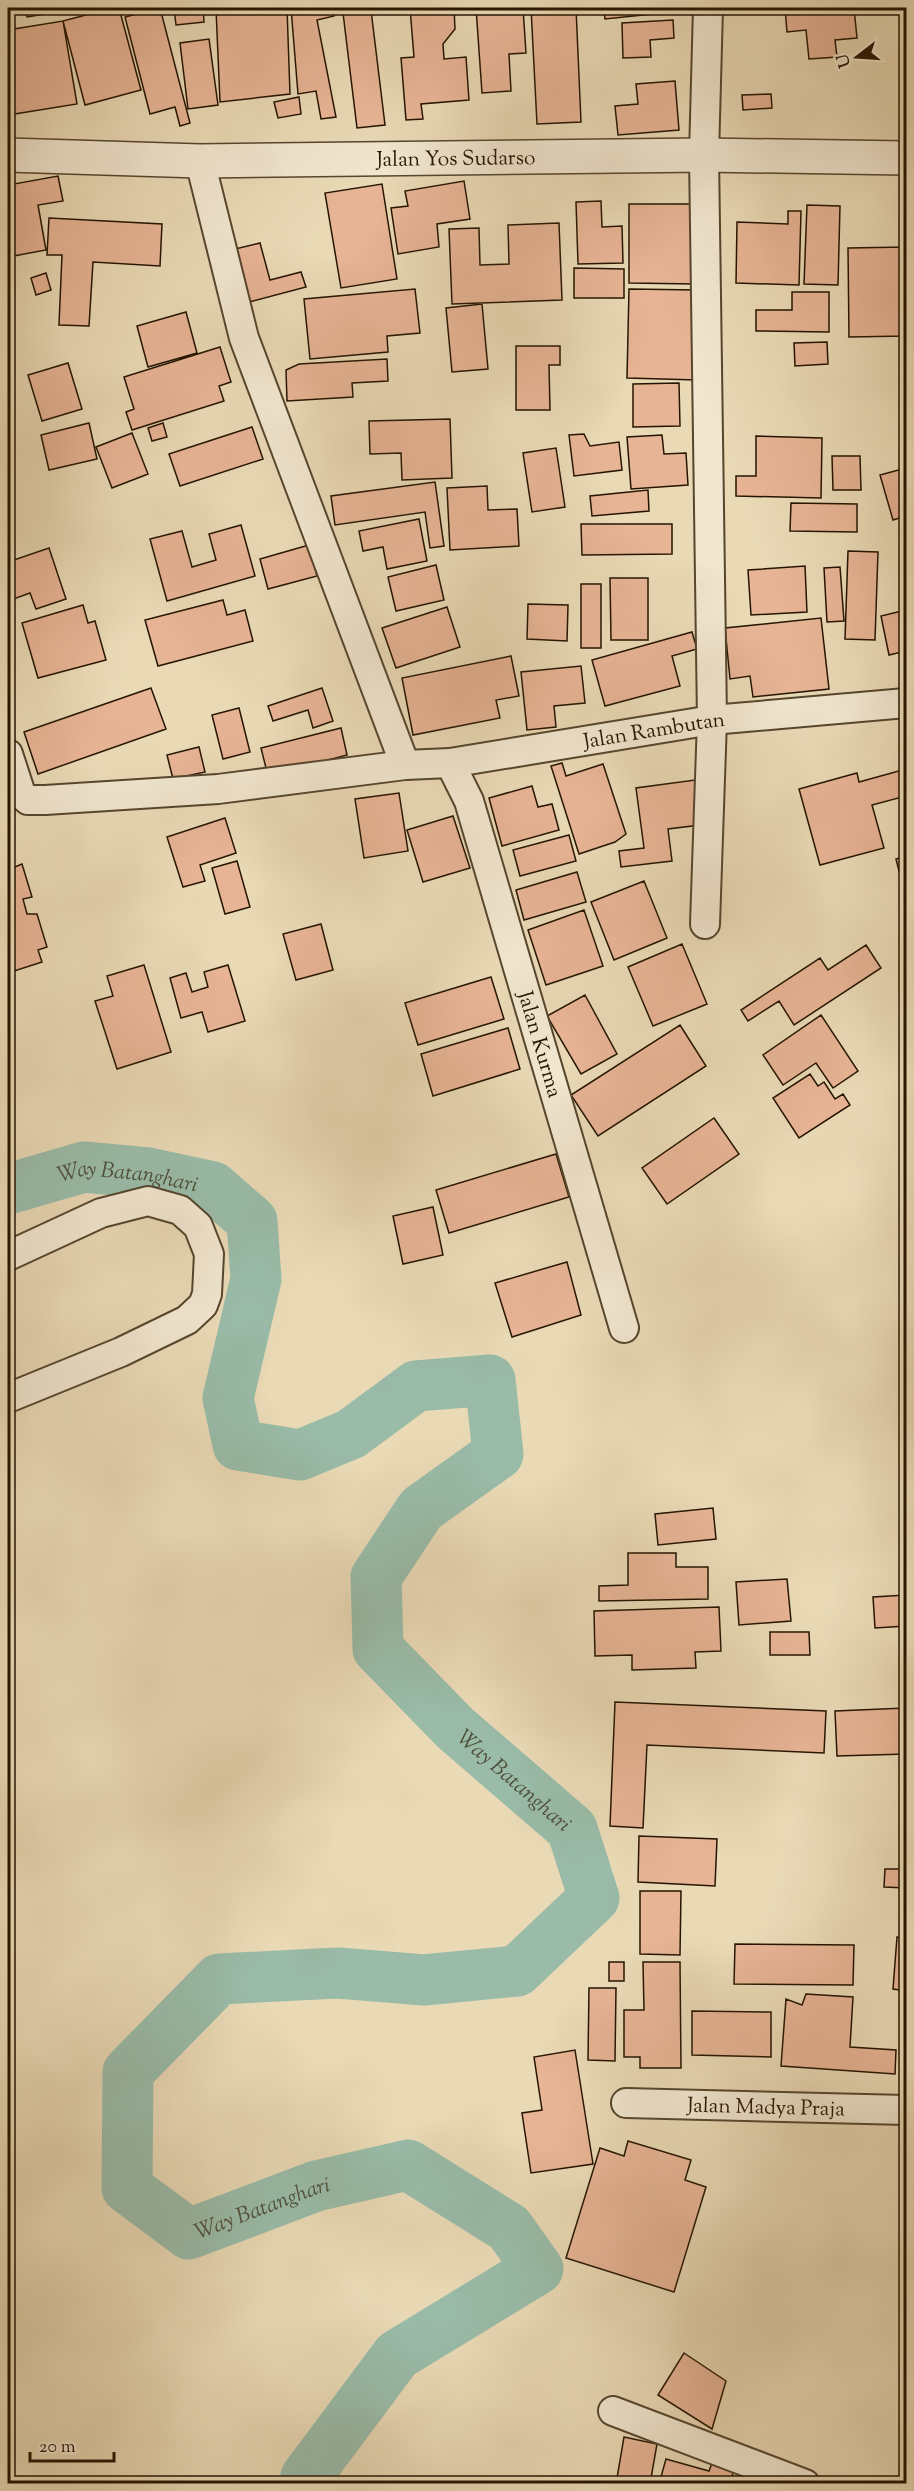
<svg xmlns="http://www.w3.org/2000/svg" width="914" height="2491" font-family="'Sorts Mill Goudy',serif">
<rect width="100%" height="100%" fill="#e9d9b5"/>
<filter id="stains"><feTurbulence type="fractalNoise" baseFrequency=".00333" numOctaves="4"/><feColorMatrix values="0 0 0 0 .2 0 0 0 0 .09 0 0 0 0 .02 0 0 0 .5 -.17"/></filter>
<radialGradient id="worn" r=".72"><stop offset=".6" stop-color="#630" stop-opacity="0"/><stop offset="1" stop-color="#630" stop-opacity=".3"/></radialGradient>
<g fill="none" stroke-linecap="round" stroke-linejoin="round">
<!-- river -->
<path stroke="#99bba8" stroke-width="51" id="s1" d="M8,1189l76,-22 64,6 65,14 39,34 4,58 -28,119 10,47 62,10 51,-21 65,-48 74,-6 8,74 -77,55 -45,68 2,72 77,79 117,101 22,69 -77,73 -93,9 -86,-7 -119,6 -91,93 -1,116 62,46 127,-48 92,-21 101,63 29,41 -141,86 -91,122 2,7"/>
</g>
<!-- building -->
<path fill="#e7b495" stroke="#251501" stroke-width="1.5" d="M26,8h26l1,5 -26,4z
M112,8h7l22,82 -56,15 -22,-84z
M160,8l30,115 -10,3 -5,-19 -25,7 -25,-97z
M174,8h29l1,14 -28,3z
M230,8h57l3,86 -70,8 -4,-93z
M291,8h42l1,8 -17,4 19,97 -15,2 -5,-28 -18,3z
M410,8h44l1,21 -12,15 1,15 22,-2 3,43 -48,4 2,15 -17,1 -5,-62 13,-1z
M476,8h47l3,45 -17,1 2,37 -29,2z
M531,8h45l5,114 -44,2z
M604,8h67l1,4 -67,7z
M785,8h69l3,30 -22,2 2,17 -28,2 -3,-29 -19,2z
M371,10l14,115 -28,3 -14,-115z
M673,20l1,18 -24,2 1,17 -28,1 -1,-35z
M63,21l14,83 -69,11v-85z
M209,39l9,66 -30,4 -8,-66z
M675,81l4,49 -61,5 -3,-29 23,-2 -2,-20z
M771,94l1,14 -29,2 -1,-15z
M299,97l2,17 -23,4 -4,-16z
M58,176l5,25 -25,4 8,45 -38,7v-40h1l-1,-32z
M464,181l6,38 -33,5 2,23 -41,7 -7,-46 17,-2 -3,-15z
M382,184l15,95 -56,9 -16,-95z
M601,201l1,26 20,-1 1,37 -45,1 -2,-62z
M629,204h66v80l-66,-1z
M807,205l33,1 -2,79 -34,-1z
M788,211h13l-2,74 -63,-2 1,-61 51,2z
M49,218l113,6 -2,42 -67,-4 -4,64 -30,-1 3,-70h-15z
M559,223l3,77 -110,4 -3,-75 30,-1 1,37 29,-1 -1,-39z
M260,243l10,37 31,-8 5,15 -57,15 -14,-53z
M906,247v89l-57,1 -1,-89z
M574,268l50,1v29h-50z
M46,273l5,17 -15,5 -5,-17z
M415,289l5,44 -33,3 1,16 -78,7 -6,-60z
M629,289l69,1 -1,90 -70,-2z
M792,292h37v40l-73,-1v-21h36z
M482,304l6,65 -36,3 -6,-64z
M186,312l11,41 -49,14 -11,-41z
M827,342l1,22 -33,2 -1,-23z
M516,346h44v19h-11l1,45h-34z
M220,347l11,35 -12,4 5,15 -92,29 -6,-18 8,-3 -10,-32z
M387,359l1,22 -36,2 1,14 -66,4 -1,-31 13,-6z
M68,363l14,46 -40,12 -14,-46z
M679,383l1,43 -47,1v-43z
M450,419l2,59 -50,2 -1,-27 -31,1 -1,-33z
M89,423l8,36 -48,11 -8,-35z
M163,423l4,14 -15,4 -4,-13z
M252,427l11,32 -83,27 -11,-32z
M132,433l16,41 -36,14 -16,-41z
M584,434l6,12 29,-4 3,28 -48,6 -5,-41z
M662,435l2,19 22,-1 2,32 -57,4 -4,-52z
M756,436l66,2 -1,60 -85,-2v-20h20z
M556,448l9,59 -33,5 -9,-59z
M832,456h28l1,34h-28z
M906,468v48l-13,4 -13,-45z
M435,482l9,64 -14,2 -5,-36 -90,13 -4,-29z
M487,486l1,24 29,-1 2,37 -69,4 -3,-62z
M648,490l1,21 -57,5 -2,-20z
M791,503l66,1v28l-67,-1z
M419,519l8,42 -40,8 -4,-22 -20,4 -4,-20z
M581,524h91v30l-90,1z
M241,525l14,51 -88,25 -17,-62 32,-8 10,36 24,-7 -7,-26z
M309,545l8,31 -49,13 -8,-30z
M49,548l17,51 -30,10 -6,-16 -22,8v-39z
M848,551l30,1 -3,88 -30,-1z
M436,565l8,35 -48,11 -8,-34z
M805,566l2,46 -56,3 -3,-45z
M840,567l4,54 -17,1 -3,-54z
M610,578h38v62h-37z
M581,584h20v64h-20z
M223,600l4,15 18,-5 8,31 -95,25 -13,-46z
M528,604l40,1 -1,36 -40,-2z
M83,605l5,18 7,-2 11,39 -68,18 -16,-55z
M447,607l13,40 -64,21 -14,-40z
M906,610v41l-17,4 -8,-39z
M821,618l8,71 -76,8 -3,-21 -20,3 -5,-51z
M692,632l5,17 -25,7 8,30 -75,20 -13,-46z
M511,656l8,40 -23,4 4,18 -87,17 -11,-57z
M581,666l4,37 -31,3 2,21 -29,3 -6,-58z
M151,688l15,41 -128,45 -14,-42z
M322,688l11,33 -20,7 -5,-18 -35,11 -5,-15z
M239,708l11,44 -27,7 -11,-44z
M341,728l6,27 -79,21 -7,-28z
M199,747l6,25 -32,7 -6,-24z
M562,763l4,13 37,-12 23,70 -11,8 -36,12 -28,-88z
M906,769v27l-34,9 12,43 -64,17 -21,-76 58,-16 2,9z
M695,780l5,45 -32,4 4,32 -51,6 -2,-16 25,-3 -8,-60z
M532,786l6,21 14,-3 7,26 -57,16 -13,-48z
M399,793l9,58 -44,7 -9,-59z
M453,816l17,52 -47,14 -16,-52z
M225,818l11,35 -36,12 5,16 -22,6 -16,-50z
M569,835l7,26 -56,15 -7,-26z
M906,856v43l-10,-40z
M8,861l2,8 12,-5 10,33 -9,2 4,15h10l10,33 -9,3 4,12 -34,11z
M237,861l13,46 -25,7 -13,-46z
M577,872l9,30 -62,18 -8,-30z
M644,881l23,57 -53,22 -23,-58z
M584,910l19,56 -57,19 -18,-55z
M321,924l12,46 -37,10 -13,-46z
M682,944l25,60 -54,22 -25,-59z
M866,945l15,23 -87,57 -15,-24 -31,20 -7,-11 79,-52 8,12z
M144,965l27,87 -54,17 -22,-68 18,-5 -6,-20z
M228,965l17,56 -37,11 -6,-20 -21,6 -11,-40 16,-5 6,19 16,-5 -4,-15z
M491,977l13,42 -86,26 -13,-42z
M585,995l32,59 -36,20 -34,-58z
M821,1015l37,56 -25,17 -17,-25 -33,22 -20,-30z
M680,1025l26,41 -108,70 -27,-41z
M508,1028l12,41 -87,27 -12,-42z
M810,1074l8,12 6,-4 11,17 8,-5 7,11 -51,33 -26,-40z
M714,1118l25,36 -72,50 -25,-36z
M556,1154l13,43 -120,36 -13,-43z
M433,1207l10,48 -40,9 -10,-48z
M567,1262l14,53 -69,22 -17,-54z
M713,1508l3,31 -58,6 -3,-31z
M628,1553h48v14h32v32l-109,2v-15l29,-1z
M787,1579l4,42 -52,4 -3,-43z
M906,1595v31l-31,2 -2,-31z
M719,1607l2,44 -26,1 1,16 -64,2v-15l-37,1 -1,-45z
M770,1632h39l1,23h-40z
M615,1702l211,9 -2,42 -177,-8 -4,83 -33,-2z
M906,1708v46l-69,2 -2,-45z
M639,1836l78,3 -2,47 -77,-4z
M885,1869h21v19l-22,-1z
M640,1891h41l-1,64 -40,-1z
M897,1937l9,1v53l-13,-2z
M735,1944l119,1 -1,40 -119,-1z
M609,1962h15v19h-15z
M643,1962h37l1,106h-41v-11h-16v-47h20z
M589,1988h27l-1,73 -27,-1z
M806,1994l47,3 -3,50 46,3 -1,24 -114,-8 5,-67 16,6z
M692,2011l79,1v45l-79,-2z
M575,2050l18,114 -62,9 -9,-60 20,-3 -8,-53z
M628,2141l63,19 -6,20 21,7 -32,105 -108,-34 34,-110 24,8z
M684,2353l42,28 -14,48 -54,-34z
M624,2437l33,7 -7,40h-34z
M666,2459l43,12 3,-8 22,6 -4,15h-71z"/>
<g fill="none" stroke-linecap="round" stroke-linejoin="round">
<defs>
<g id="minor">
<path d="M200,161l44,177 161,427"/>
<path id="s2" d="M8,754l13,40 7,6h17l173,-11 187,-24 45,-2 262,-43 194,-17"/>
<path id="s3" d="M450,763l19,38 155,527"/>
<path d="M705,924l7,-204 -8,-565 4,-147"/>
<path d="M8,1256l93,-43 47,-12 32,9 18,16 11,28 -2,40 -4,11 -16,15 -66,32 -113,46"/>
<path id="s4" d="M626,2103l280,7"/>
<path d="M613,2411l192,73"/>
</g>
<g id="tertiary">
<path id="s5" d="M8,155l192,6 504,-6 202,3"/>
</g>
</defs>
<!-- minor casing -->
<use href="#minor" stroke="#56462e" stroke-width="32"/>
<!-- tertiary casing -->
<use href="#tertiary" stroke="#56462e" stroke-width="36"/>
<!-- minor -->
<use href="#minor" stroke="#f1e6cf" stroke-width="28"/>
<!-- tertiary -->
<use href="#tertiary" stroke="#f1e6cf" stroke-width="33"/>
</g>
<g text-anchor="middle" stroke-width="5" stroke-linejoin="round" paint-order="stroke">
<!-- street labels -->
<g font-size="21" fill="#251501" stroke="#f1e6cf">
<text dy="7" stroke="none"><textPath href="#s5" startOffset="448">Jalan Yos Sudarso</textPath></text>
<text dy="7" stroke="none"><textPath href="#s2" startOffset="682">Jalan Rambutan</textPath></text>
<text dy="7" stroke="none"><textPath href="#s3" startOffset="296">Jalan Kurma</textPath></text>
<text dy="7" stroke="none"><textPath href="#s4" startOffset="140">Jalan Madya Praja</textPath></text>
</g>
<!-- water labels -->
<g font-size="22" font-style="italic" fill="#4e4f3b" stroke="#f1e6cf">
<text dy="8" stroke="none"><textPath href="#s1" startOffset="123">Way Batanghari</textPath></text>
<text dy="8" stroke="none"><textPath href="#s1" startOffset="1275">Way Batanghari</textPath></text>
<text dy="8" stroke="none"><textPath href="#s1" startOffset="2229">Way Batanghari</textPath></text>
</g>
</g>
<!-- margin -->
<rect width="914" height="2491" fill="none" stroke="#e9d9b5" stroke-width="30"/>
<rect x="9" y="9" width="896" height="2473" fill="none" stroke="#251501" stroke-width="3"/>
<rect x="15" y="15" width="884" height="2461" fill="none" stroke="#251501" stroke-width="1.5"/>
<!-- north arrow -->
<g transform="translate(857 57) rotate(253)" stroke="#f1e6cf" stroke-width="4.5" paint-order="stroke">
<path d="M0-4.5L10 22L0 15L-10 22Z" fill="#251501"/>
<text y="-9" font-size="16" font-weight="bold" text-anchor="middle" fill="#251501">U</text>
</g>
<!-- scale -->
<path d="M30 2452v9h84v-9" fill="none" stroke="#251501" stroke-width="3"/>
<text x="39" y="2452" font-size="18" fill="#251501" stroke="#f1e6cf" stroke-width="4.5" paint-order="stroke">20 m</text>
<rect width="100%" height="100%" filter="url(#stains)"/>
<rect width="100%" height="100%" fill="url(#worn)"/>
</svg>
